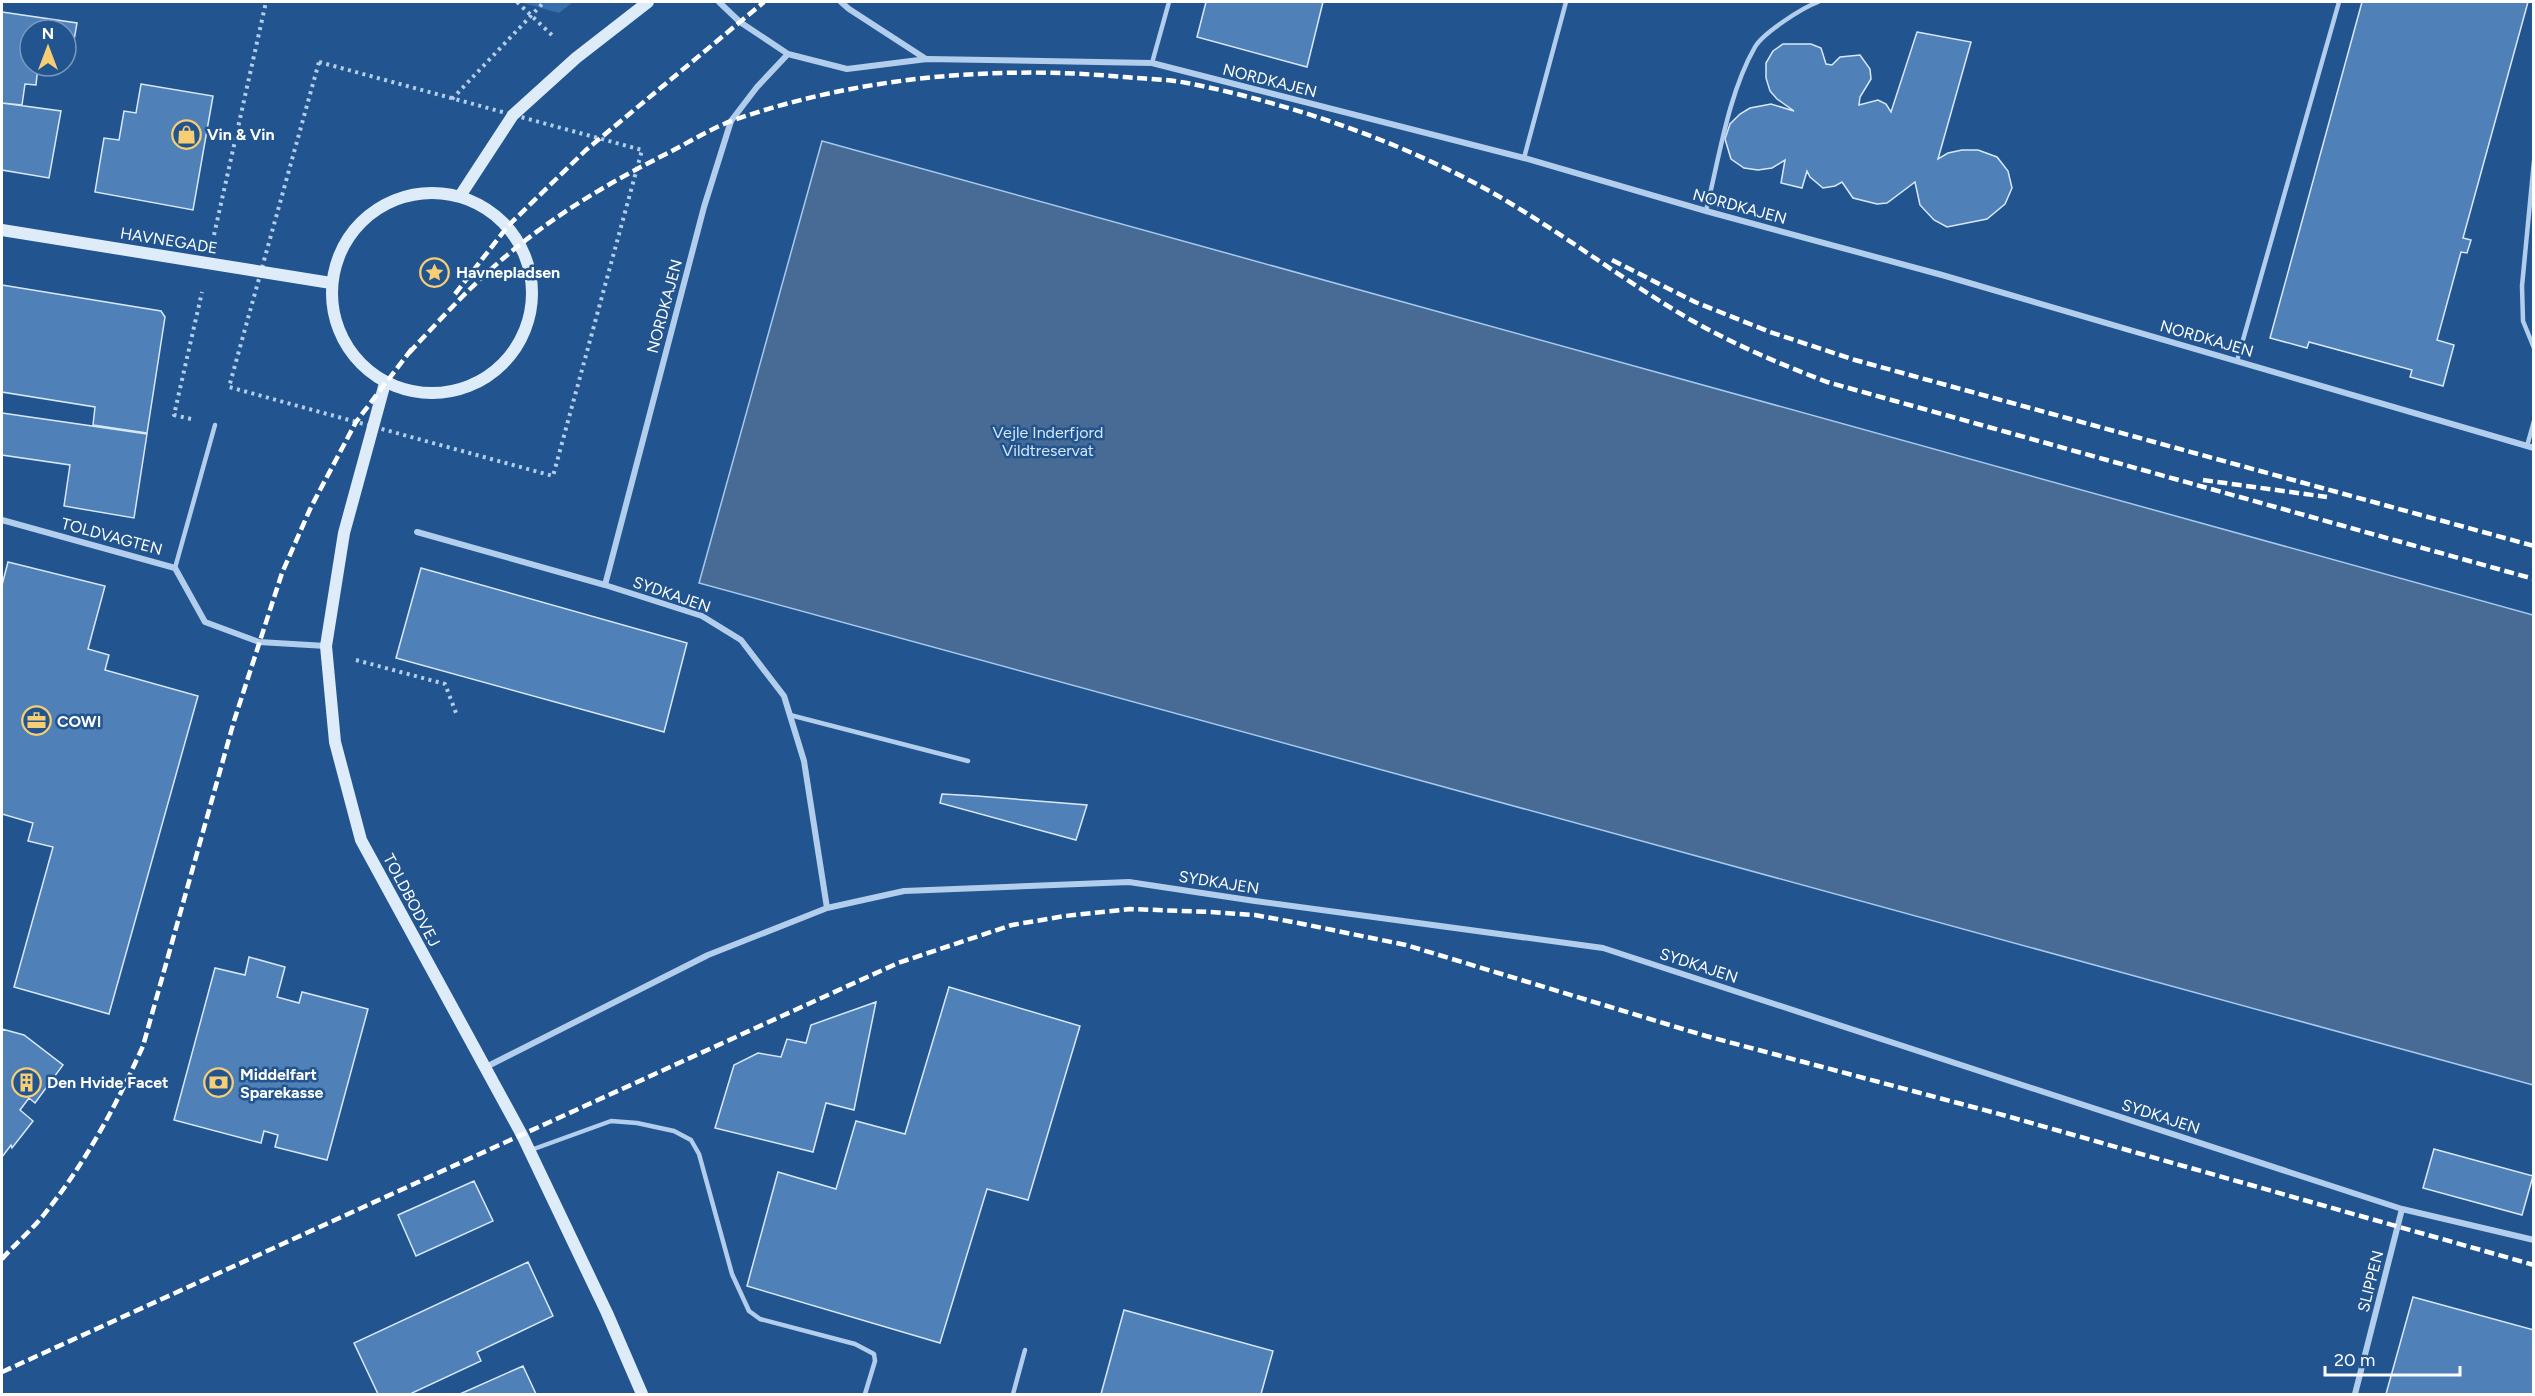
<svg xmlns="http://www.w3.org/2000/svg" width="2535" height="1396" font-family="Figtree,sans-serif">
<rect width="100%" height="100%" fill="#22558f"/>
<!-- green -->
<path fill="#366fac" d="M520,2h53l-14,11z"/>
<!-- water -->
<path fill="#476b94" stroke="#a7c9ed" stroke-width="1.5" d="M822,141l1711,474v470l-1834,-502z"/>
<!-- building -->
<path fill="#4f81b8" stroke="#d8e8f9" stroke-width="1.5" d="M1206,2h117l-16,65 -110,-30z
M2362,2h166l-65,236 8,2 -4,13 -6,-1 -24,88 17,5 -11,41 -33,-9 2,-7 -103,-28 -2,6 -37,-10z
M2,12l75,11 -5,29 -6,-1v-21h-36v36h8l-2,19 -11,-1 -3,21 -20,-2z
M1917,32l54,10 -33,117 10,-6 14,-3h16l19,7 11,14 4,17 -7,16 -18,15 -40,8 -13,-7 -14,-15 -5,-23 -28,21 -10,1 -24,-6 -11,-16 -7,4 -12,2 -13,-11 -3,-6 -5,17 -21,-5 4,-23 -13,8 -14,2 -14,-2 -13,-9 -6,-20 5,-15 10,-10 10,-6 21,-4 23,7 -17,-12 -7,-8 -4,-13v-15l7,-12 10,-7h28l10,4 5,16 6,1 8,-8 20,-2 10,14 1,10 -11,18 -1,8 19,-5 8,4 5,8z
M141,84l72,12 -20,114 -98,-18 9,-54 15,2 5,-29 12,2z
M2,103l59,8 -12,67 -47,-8z
M2,285l159,26 4,6 -18,116 -54,-8 2,-18 -93,-15z
M2,413l145,21 -13,84 -70,-12 6,-41 -68,-10z
M8,562l97,24 -17,63 21,6 -4,15 93,26 -89,318 -95,-27 39,-140 -25,-6 5,-18 -31,-9v-229z
M421,568l266,75 -23,89 -268,-74z
M942,794l35,2 110,9 -11,35 -136,-37z
M249,957l36,10 -8,30 22,6 3,-11 66,17 -41,151 -52,-13 3,-12 -14,-4 -3,12 -87,-23 41,-152 30,7z
M949,987l131,39 -52,174 -41,-11 -47,154 -193,-57 31,-114 58,17 20,-68 49,13z
M876,1002l-22,108 -28,-7 -13,49 -98,-24 19,-63 24,-12 23,4 6,-18 19,4 5,-18z
M2,1029l22,6 39,30 -28,38 -6,-5 -9,12 13,11 -21,27 -1,-3 -9,12z
M2434,1149l99,27 -11,39 -99,-27z
M474,1181l19,40 -77,35 -18,-41z
M528,1262l25,54 -76,36 4,9 -71,33h-32l-24,-51z
M2413,1297l121,33v64h-148z
M1124,1310l149,41 -12,43h-160z
M523,1366l13,28h-76z"/>
<g fill="none" stroke-linecap="round" stroke-linejoin="round">
<!-- path -->
<path stroke="#b3ceec" stroke-width="4" stroke-dasharray="3 4.5" stroke-linecap="butt" d="M517,2l38,36
M319,62l323,88 -89,326 -324,-89z
M452,99l92,-97
M214,235l52,-233
M191,419l-17,-4 28,-123
M356,660l89,24 11,29"/>
<!-- lane -->
<path stroke="#b3ceec" stroke-width="4.5" d="M1152,63l17,-61
M1524,158l42,-156
M2534,161l-12,125 1,35 11,27
M1706,211c13,-52 22,-117 49,-164 8,-14 47,-39 63,-45
M2237,361l102,-359
M2527,446l7,-25
M175,568l40,-143
M790,715l178,46
M531,1150l80,-29 26,2 37,8 17,9 8,14 33,120 17,37 11,8 95,25 19,10 1,7 -10,33
M1013,1394l12,-44"/>
<!-- street -->
<path stroke="#b3ceec" stroke-width="6" d="M719,2l21,20 48,32 59,15 80,-10 225,4 372,95 182,53 236,64 592,173
M841,2l8,7 77,50
M2,520l173,48 30,54 54,20 67,4
M417,532l188,53 97,31 39,24 43,56 20,65 23,147
M605,585l99,-378 27,-86 26,-34 31,-33
M484,1068l224,-113 119,-47 77,-17 225,-9 126,19 348,47 799,261 132,31
M2355,1394l47,-185"/>
<!-- secondary -->
<path stroke="#deebf9" stroke-width="12" d="M332 293a100 100 0 1 1 200 0a100 100 0 1 1-200 0Z
M460,196l53,-81 63,-57 72,-56
M2,230l329,53
M385,383l-41,150 -18,113 9,96 26,98 161,295 85,178 35,81"/>
<!-- rail -->
<path stroke="#fff" stroke-width="4.5" stroke-dasharray="10 4.5" stroke-linecap="butt" d="M1612,260l83,42 75,30 85,28 679,186
M455,294l53,-68 78,-76 178,-148
M409,353c36,-39 72,-78 113,-110 47,-37 96,-65 148,-91 21,-11 42,-24 64,-32 123,-43 261,-55 390,-43 21,2 43,2 63,6 88,17 182,48 262,87 86,41 160,102 242,150 44,25 89,44 136,62l707,197
M2203,480l124,17
M2,1259c14,-16 31,-30 44,-47 40,-50 71,-108 97,-166l91,-325 48,-148 29,-66 45,-85 58,-76
M2,1372l896,-409 114,-38 53,-9 65,-7 81,3 44,3 43,8 108,22 300,91 297,79 531,150"/>
</g>
<!-- icons -->
<defs>
<symbol id="shop-ring" viewBox="-11 -11 22 22"><circle r="9.5" fill="#22558f" stroke="#f8ce75" stroke-width="1.5"/><path d="M-5-2.5h2.3a2.7 3.5 0 0 1 5.4 0H5L5.5 6h-11ZM-1.5-2.5h3a1.5 2.3 0 0 0-3 0Z" fill="#f8ce75"/></symbol>
<symbol id="sight-ring" viewBox="-11 -11 22 22"><circle r="9.5" fill="#22558f" stroke="#f8ce75" stroke-width="1.5"/><path d="M0-6L1.8-2.2L6-1.7L2.9 1.2L3.7 5.4L0 3.3L-3.7 5.4L-2.9 1.2L-6-1.7L-1.8-2.2Z" fill="#f8ce75"/></symbol>
<symbol id="office-ring" viewBox="-11 -11 22 22"><circle r="9.5" fill="#22558f" stroke="#f8ce75" stroke-width="1.5"/><path d="M-6-3h4V-5.5h4V-3h4V5H-6ZM-1-4.5V-3h2v-1.5ZM-6 0V1H6V0Z" fill="#f8ce75"/></symbol>
<symbol id="building-ring" viewBox="-11 -11 22 22"><circle r="9.5" fill="#22558f" stroke="#f8ce75" stroke-width="1.5"/><path d="M-4-6H4V6H1V3H-1V6H-4ZM-2.5-4.3h1.7v1.8h-1.7ZM.8-4.3h1.7v1.8H.8ZM-2.5-1h1.7V.8h-1.7ZM.8-1h1.7V.8H.8Z" fill="#f8ce75"/></symbol>
<symbol id="bank-ring" viewBox="-11 -11 22 22"><circle r="9.5" fill="#22558f" stroke="#f8ce75" stroke-width="1.5"/><path d="M-6-4H6V4H-6ZM0-2.3a2.3 2.3 0 1 0 0 4.6a2.3 2.3 0 1 0 0-4.6Z" fill="#f8ce75"/></symbol>
</defs>
<g fill-rule="evenodd">
<use href="#shop-ring" x="170" y="118" width="33" height="33"/>
<use href="#sight-ring" x="418" y="256" width="33" height="33"/>
<use href="#office-ring" x="20" y="704" width="33" height="33"/>
<use href="#building-ring" x="10" y="1066" width="33" height="33"/>
<use href="#bank-ring" x="202" y="1066" width="33" height="33"/>
</g>
<g text-anchor="middle" stroke-width="5" stroke-linejoin="round" paint-order="stroke">
<!-- street labels -->
<g font-size="16" fill="#fff" stroke="#22558f">
<text transform="translate(1270 80) rotate(14)" y="6">NORDKAJEN</text>
<text transform="translate(1740 206) rotate(15)" y="6">NORDKAJEN</text>
<text transform="translate(169 240) rotate(9)" y="6">HAVNEGADE</text>
<text transform="translate(664 306) rotate(-75)" y="6">NORDKAJEN</text>
<text transform="translate(2207 338) rotate(16)" y="6">NORDKAJEN</text>
<text transform="translate(112 536) rotate(15)" y="6">TOLDVAGTEN</text>
<text transform="translate(672 594) rotate(19)" y="6">SYDKAJEN</text>
<text transform="translate(1219 882) rotate(9)" y="6">SYDKAJEN</text>
<text transform="translate(412 900) rotate(62)" y="6">TOLDBODVEJ</text>
<text transform="translate(1699 965) rotate(18)" y="6">SYDKAJEN</text>
<text transform="translate(2161 1116) rotate(18)" y="6">SYDKAJEN</text>
<text transform="translate(2370 1281) rotate(-76)" y="6">SLIPPEN</text>
</g>
<!-- poi labels -->
<g font-size="16" font-weight="bold" fill="#fff" stroke="#22558f" text-anchor="start">
<text x="207" y="140">Vin &amp; Vin</text>
<text x="456" y="278">Havnepladsen</text>
<text x="57" y="727">COWI</text>
<text x="240" y="1080">Middelfart<tspan x="240" dy="18">Sparekasse</tspan></text>
<text x="47" y="1088">Den Hvide Facet</text>
</g>
<!-- park labels -->
<g font-size="16" fill="#d8e8f9" stroke="#22558f">
<text x="1048" y="438">Vejle Inderfjord<tspan x="1048" dy="18">Vildtreservat</tspan></text>
</g>
</g>
<!-- border -->
<rect width="2535" height="1396" fill="none" stroke="#ffffff" stroke-width="6"/>
<!-- north arrow -->
<g transform="translate(48 48)"><circle r="28" fill="#22558f" stroke="#7a99bc" stroke-width="1.5"/>
<path d="M0-4.5L10 22L0 15L-10 22Z" fill="#f8ce75"/>
<text y="-9" font-size="16" font-weight="bold" text-anchor="middle" fill="#ffffff">N</text>
</g>
<!-- scale -->
<path d="M2325 1366v9h135v-9" fill="none" stroke="#ffffff" stroke-width="3"/>
<text x="2334" y="1366" font-size="18" fill="#ffffff" stroke="#22558f" stroke-width="4.5" paint-order="stroke">20 m</text>
</svg>
